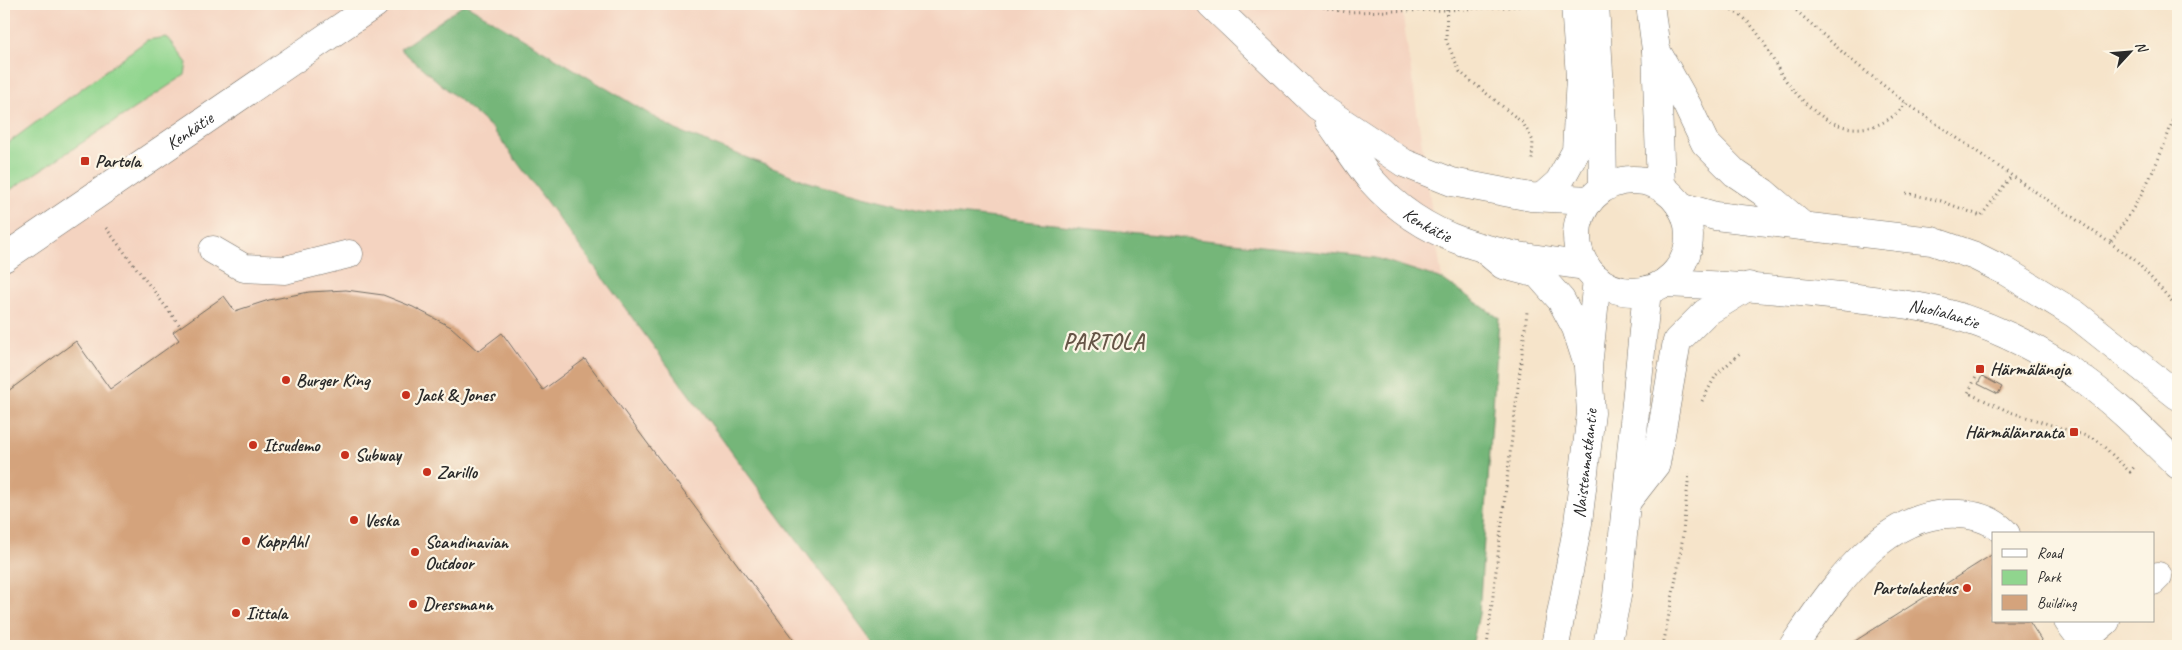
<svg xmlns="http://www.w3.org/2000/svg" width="2182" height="650" font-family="Caveat,sans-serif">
<rect width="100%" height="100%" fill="#fcf5e5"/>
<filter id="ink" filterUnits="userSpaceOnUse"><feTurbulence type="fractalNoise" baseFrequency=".02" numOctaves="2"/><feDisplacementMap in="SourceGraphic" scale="10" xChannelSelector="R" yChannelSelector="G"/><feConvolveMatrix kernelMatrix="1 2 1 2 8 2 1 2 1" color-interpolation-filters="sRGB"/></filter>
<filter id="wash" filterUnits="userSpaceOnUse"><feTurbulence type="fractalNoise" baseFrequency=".0096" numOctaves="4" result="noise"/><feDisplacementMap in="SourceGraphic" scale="20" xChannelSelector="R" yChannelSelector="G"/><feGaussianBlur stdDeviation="1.12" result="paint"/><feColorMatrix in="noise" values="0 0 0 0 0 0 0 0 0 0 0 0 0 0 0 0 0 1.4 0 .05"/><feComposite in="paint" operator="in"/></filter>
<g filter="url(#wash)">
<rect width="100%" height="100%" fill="#f6e4ca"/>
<!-- built -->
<path fill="#f4d3c0" d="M4,4h1397l41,275 57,39 -20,296 -7,32h-1468z"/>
<!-- green -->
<path fill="#90d58e" stroke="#5e805c" d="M167,37l20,26 -2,12 -181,119v-48l143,-106z"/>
<!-- forest -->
<path fill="#74b679" stroke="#507052" d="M465,4l211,126 135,53 109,27 456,48 66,21 57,39 -20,296 -7,32h-597l-383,-518 -92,-79z"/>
<g id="blocks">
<!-- building -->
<path fill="#d4a37c" d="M346,290l37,5 30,12 38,20 27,24 24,-18 41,57 42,-31 213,287h-794v-252l72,-53 34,48 69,-49 -6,-8 51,-36 11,15 34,-11 40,-8z
M1982,376l20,11 -4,7 -20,-10z
M1993,554v67h36l16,25h-198z"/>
</g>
</g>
<g filter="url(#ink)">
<use href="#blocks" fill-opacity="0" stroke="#726c63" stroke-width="1"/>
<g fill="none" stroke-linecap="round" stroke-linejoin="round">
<defs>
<g id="minor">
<path d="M1211,4l107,102 86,57 48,19 79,15 59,3"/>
<path id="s1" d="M1329,121c14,19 27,41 42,59 60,68 131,74 215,86"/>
<path d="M1680,206l35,10 217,25 43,15 30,15 70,43 103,82"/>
<path d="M213,250l31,18 41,2 64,-16"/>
<path id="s2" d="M4,258l371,-254"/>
<path id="s3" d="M1664,283c62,2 123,7 185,14 30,4 61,7 90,14 51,13 101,38 143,68 35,25 66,57 96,86"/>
<path d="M2153,581l5,-5"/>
<path d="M2068,621l15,20 23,-20"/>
<path d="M1793,646c38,-54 89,-137 166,-132 18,1 35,6 47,20"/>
</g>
<g id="major">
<path d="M1595,4l7,120 1,64"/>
<path d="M1650,4l6,46 5,137"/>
<path d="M1656,50l31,55 18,38 30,30 28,19 40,34"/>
<circle cx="1633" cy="236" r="56"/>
<path d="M1542,197l17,-15 17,-31 4,-74 -5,-73"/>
<path d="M1485,250l18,15 35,9 23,26 15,28 10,31"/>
<path d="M1628,500l28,-36 21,-123 28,-28 44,-27"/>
<path id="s4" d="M1555,646l23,-123 13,-110 -3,-46 9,-88"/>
<path d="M1607,646l10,-50 30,-306"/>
</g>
</defs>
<!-- minor casing -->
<use href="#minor" stroke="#726c63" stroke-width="29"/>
<!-- major casing -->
<use href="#major" stroke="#726c63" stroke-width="29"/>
<!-- path -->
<path stroke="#726c63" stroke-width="3" stroke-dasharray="1 4" stroke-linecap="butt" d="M1309,4l37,8 100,-2 96,-5
M1447,4l-1,36 14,32 63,51 10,18 -1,20
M1713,4c11,3 25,8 34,17 14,13 23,34 33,51 17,26 47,59 81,56 18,-1 34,-10 45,-25
M1789,4l61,55 56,44 229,157 43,48
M1906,193l35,8 40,15 31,-41
M106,228l75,99
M2111,241c31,-41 53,-88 67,-138
M1980,369l-12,24 42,19 86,27 34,33 4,-5
M1702,401l14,-26 24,-22
M1487,646l40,-334
M1663,646l18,-95 8,-78"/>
<!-- minor -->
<use href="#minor" stroke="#fff" stroke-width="28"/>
<!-- major -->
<use href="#major" stroke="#fff" stroke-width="28"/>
</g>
</g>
<!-- markers -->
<g fill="#c8321e" stroke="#fcf5e5" stroke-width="2">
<rect x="80" y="156" width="10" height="10" rx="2.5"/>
<rect x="1975" y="364" width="10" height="10" rx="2.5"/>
<circle cx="286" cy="380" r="5"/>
<circle cx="406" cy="395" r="5"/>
<rect x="2069" y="427" width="10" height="10" rx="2.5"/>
<circle cx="253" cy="445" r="5"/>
<circle cx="345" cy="455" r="5"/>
<circle cx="427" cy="472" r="5"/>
<circle cx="354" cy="520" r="5"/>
<circle cx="246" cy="541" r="5"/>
<circle cx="415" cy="552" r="5"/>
<circle cx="1967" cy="588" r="5"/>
<circle cx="413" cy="604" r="5"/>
<circle cx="236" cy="613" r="5"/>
</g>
<g text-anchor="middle" stroke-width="4.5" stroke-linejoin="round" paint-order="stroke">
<!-- street labels -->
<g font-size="18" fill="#2b2b2b" stroke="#fcf5e5">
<text dy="6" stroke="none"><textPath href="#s2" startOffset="225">Kenkätie</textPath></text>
<text dy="6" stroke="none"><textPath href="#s1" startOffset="145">Kenkätie</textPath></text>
<text dy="6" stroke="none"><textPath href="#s3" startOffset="282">Nuolialantie</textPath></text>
<text dy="6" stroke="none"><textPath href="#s4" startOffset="185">Naistenmatkantie</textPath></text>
</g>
<!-- poi labels -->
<g font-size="18" font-weight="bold" fill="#2b2b2b" stroke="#fcf5e5" text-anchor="start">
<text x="95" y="167">Partola</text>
<text x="1990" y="375">Härmälänoja</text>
<text x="296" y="386">Burger King</text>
<text x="416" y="401">Jack &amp; Jones</text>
<text x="2064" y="438" text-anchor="end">Härmälänranta</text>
<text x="263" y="451">Itsudemo</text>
<text x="355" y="461">Subway</text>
<text x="437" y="478">Zarillo</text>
<text x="364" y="526">Veska</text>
<text x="256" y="547">KappAhl</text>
<text x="425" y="548">Scandinavian<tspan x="425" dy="21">Outdoor</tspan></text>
<text x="1957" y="594" text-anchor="end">Partolakeskus</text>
<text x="423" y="610">Dressmann</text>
<text x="246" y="619">Iittala</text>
</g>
<!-- district labels -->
<g font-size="22" font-weight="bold" letter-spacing="1" fill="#665547" stroke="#fcf5e5">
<text x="1104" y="349">PARTOLA</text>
</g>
</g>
<!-- margin -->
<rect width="2182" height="650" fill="none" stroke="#fcf5e5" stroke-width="20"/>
<!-- legend -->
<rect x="1992" y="532" width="162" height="90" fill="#fcf5e5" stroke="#a8a49b"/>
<rect x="2002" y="549" width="25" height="8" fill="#ffffff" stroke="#a8a49b"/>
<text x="2037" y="558" font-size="15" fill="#2b2b2b">Road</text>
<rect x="2002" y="570" width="25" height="15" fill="#90d58e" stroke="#a8a49b"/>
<text x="2037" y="582" font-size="15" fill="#2b2b2b">Park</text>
<rect x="2002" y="595" width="25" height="15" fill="#d4a37c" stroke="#a8a49b"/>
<text x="2037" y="608" font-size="15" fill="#2b2b2b">Building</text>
<!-- north arrow -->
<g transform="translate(2130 52) rotate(64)" stroke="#fcf5e5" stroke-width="4" paint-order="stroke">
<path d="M0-4L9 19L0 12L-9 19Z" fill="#2b2b2b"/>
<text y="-8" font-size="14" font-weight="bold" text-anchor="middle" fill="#2b2b2b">N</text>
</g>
</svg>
